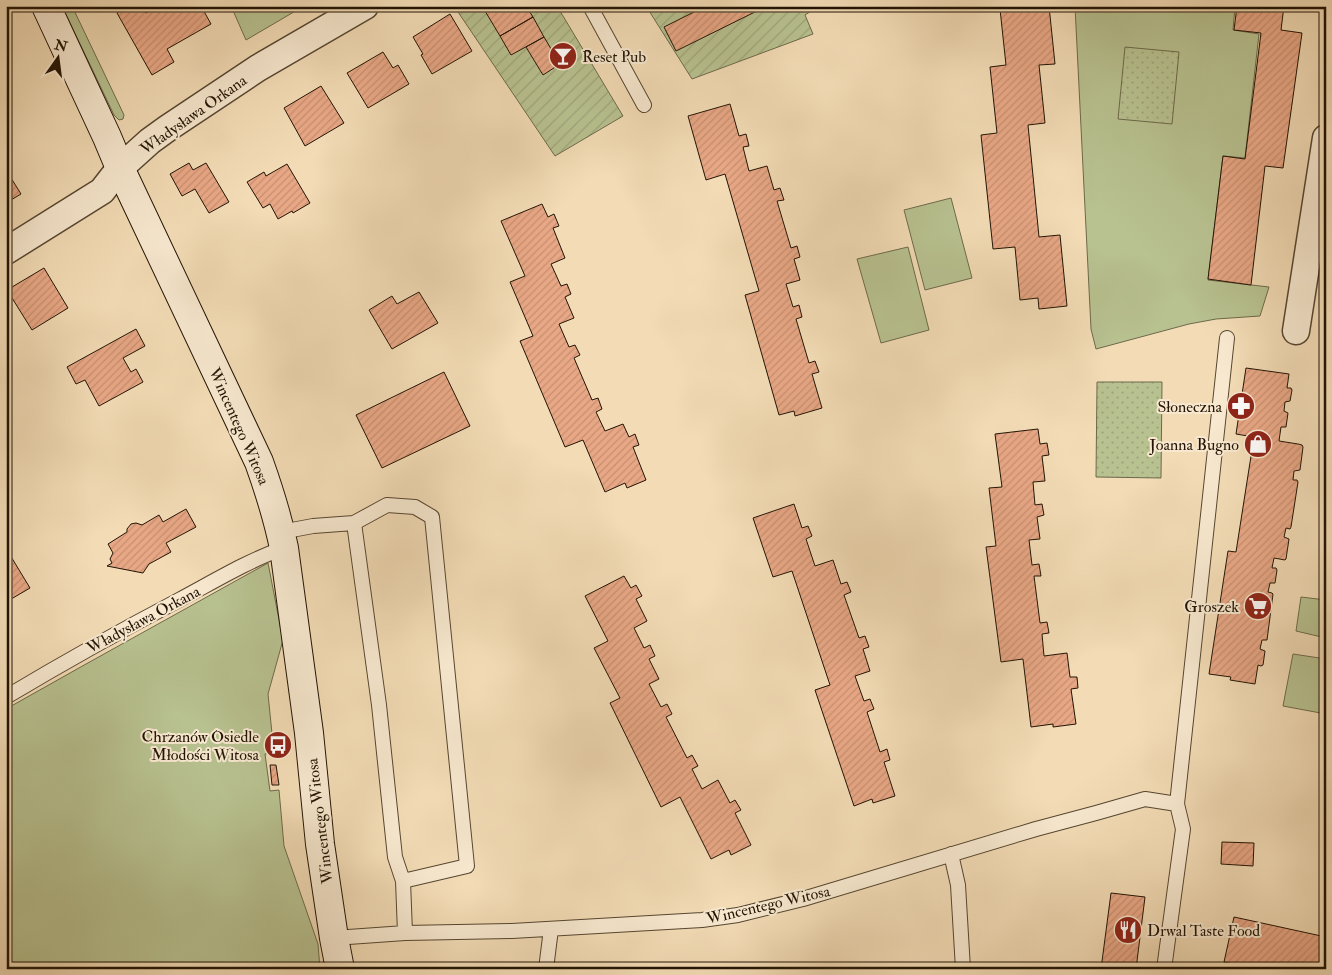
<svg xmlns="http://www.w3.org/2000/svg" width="1332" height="975" font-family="'IM FELL Double Pica',serif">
<defs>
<pattern id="park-dots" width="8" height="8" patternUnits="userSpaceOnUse" patternTransform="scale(1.25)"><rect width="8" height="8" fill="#b8c190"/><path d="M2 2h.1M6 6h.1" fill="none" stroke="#9ea57b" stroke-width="1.8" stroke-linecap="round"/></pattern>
<pattern id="garden-furrows" width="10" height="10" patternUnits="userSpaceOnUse" patternTransform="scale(1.25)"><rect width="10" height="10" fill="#b8c190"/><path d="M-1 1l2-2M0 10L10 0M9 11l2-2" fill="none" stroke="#9ea57b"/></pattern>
<pattern id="building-hatch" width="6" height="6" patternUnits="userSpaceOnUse" patternTransform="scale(1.25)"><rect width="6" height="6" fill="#e8a785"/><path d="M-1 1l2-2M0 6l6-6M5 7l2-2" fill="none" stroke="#c78f71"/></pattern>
</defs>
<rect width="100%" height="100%" fill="#f2dbb5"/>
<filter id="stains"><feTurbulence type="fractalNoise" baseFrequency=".004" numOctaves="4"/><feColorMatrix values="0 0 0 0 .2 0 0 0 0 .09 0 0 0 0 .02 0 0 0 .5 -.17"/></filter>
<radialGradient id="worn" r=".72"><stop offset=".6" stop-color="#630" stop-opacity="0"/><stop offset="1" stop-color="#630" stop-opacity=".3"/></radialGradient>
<!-- grass -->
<path fill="#b8c190" stroke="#6d6a4a" d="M62,6h10l52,109 -1,4 -4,1 -5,-5z
M231,6h73l-58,34z
M1075,6h160l-2,24 26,4 -14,124 -22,-2 -15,124 61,7 -9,29 -44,3 -27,5 -93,25 -5,-20z
M951,198l21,80 -47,12 -21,-80z
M908,247l21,83 -48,13 -24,-84z
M268,563l15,77 -15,54 6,59 -9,1 5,37 9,-1 5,56 34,98 2,25h-314v-260l80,-45z
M1301,597l25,3v38l-30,-7z
M1293,654l33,5v55l-43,-8z"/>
<!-- park -->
<path fill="url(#park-dots)" stroke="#6d6a4a" d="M1125,47l54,5 -7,72 -54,-5z
M1097,382h65l-1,96 -65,-1z"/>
<!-- garden -->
<path fill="url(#garden-furrows)" stroke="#6d6a4a" d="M454,6h103l66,110 -68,40z
M646,6h173l-14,9 8,19 -121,45z"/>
<!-- building -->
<path fill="url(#building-hatch)" stroke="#221404" d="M128,6h14l4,7 11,-7h44l10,18 -44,25 7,13 -22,13 -35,-62z
M482,6h44l7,11 -33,19z
M706,6h61l-91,45 -12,-24z
M1023,6h26l6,58 -16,1 6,58 -17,2 11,112 21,-2 7,71 -28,3 -1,-11 -18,2 -5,-53 -22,2 -12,-114 16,-2 -7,-66 16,-2 -6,-56z
M1237,6h47l-3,24 21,3 -19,135 -18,-2 -14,119 -43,-6 15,-123 22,3 16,-126 -27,-3z
M450,14l22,37 -40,23 -11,-19 2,-1 -10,-17z
M533,17l11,20 -33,18 -11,-19z
M544,37l16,27 -17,11 -17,-28z
M383,52l10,16 5,-3 11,19 -41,24 -21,-35z
M321,86l23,37 -39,23 -21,-38z
M730,104l9,32 7,-2 3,12 -6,1 6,24 18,-5 7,24 6,-2 4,12 -7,1 14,47 6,-2 3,11 -6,2 6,21 -14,4 7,23 6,-2 3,12 -6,2 13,44 6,-2 4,11 -7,2 10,34 -27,8 -1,-5 -15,4 -34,-120 14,-4 -34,-117 -19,6 -18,-64z
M189,163l4,7 13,-7 23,39 -20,11 -14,-24 -13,7 -12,-22z
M287,164l23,39 -17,10 -1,-2 -14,8 -8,-15 -7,4 -16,-26 17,-10 2,4z
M6,170l15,24 -15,9z
M542,204l6,13 6,-3 5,12 -6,2 12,30 -14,6 10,22 6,-2 4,10 -6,3 9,21 -15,6 10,23 6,-2 5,10 -6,3 18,42 6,-2 4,11 -6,3 9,19 18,-7 6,13 6,-3 4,11 -6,2 13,33 -19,8 -2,-5 -20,9 -22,-52 -18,7 -45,-106 13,-5 -23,-54 15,-6 -24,-55z
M44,268l24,40 -36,22 -25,-40z
M419,292l19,31 -46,26 -23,-39 23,-14 5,8z
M136,329l9,17 -22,12 8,14 5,-3 7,13 -44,24 -14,-26 -9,4 -9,-17z
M1246,368l43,6 -2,14h4l1,2 -2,11 -5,1 -1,9 4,2 -2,14h-5l-2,14 19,3 4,1 1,2 -3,23 -6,1 -1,9h4l1,2 -7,45 -1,2 -4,-1 -2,9 5,2 -3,20 -1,1 -11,-2 -2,10h4l1,2 -2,13h-5l-2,9 4,1 1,1 -6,46h-5l-2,9 5,2 -2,14 -2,1 -3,-1 -3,19 -25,-4 1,-3 -22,-3 19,-123 8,1 18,-115 -18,-3z
M444,372l26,54 -88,42 -26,-53z
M1038,429l2,15 7,-1 2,12 -7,1 3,25 -12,1 2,23 7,-1 2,11 -7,2 3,22 -11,1 3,25 7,-1 2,12h-7l6,47 7,-1 2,11 -7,1 2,22 23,-3 3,24h7l1,11 -7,1 5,35 -23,3v-3l-22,3 -8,-68 -22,3 -15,-115 10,-1 -7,-58 13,-1 -7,-53z
M794,504l8,24 6,-2 4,10 -6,3 9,27 18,-6 8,24 6,-2 4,10 -7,3 15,43 6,-2 4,11 -6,2 7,22 -15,5 9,25 6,-2 4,10 -7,3 13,40 7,-3 3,11 -6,2 11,34 -22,7 -1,-4 -18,7 -39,-116 15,-5 -38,-114 -19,6 -20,-59z
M186,509l10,18 -30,16 5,9 -22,12 -6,9 -36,-7 5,-3 -2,-4 3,-6 -5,-9 19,-12v-3l4,-5 5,-1 6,2 17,-10 4,7z
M6,550h1l23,38 -24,14z
M624,576l7,12 5,-3 6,11 -6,3 11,22 -13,7 10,20 6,-3 5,11 -6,3 10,20 -10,5 12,23 6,-3 5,10 -6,3 21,41 5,-3 6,11 -6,3 10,20 16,-9 12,23 5,-3 6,10 -6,3 16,32 -20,10 -2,-5 -18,9 -31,-62 -19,10 -51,-104 10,-5 -26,-50 14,-7 -23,-45z
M270,765h6l3,20h-7z
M1222,842l32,1 -1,23 -32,-2z
M1111,893l34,4 -9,72h-35z
M1234,917l92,20v32h-70l-32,-7z"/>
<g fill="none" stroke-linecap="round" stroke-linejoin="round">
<defs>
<path id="lane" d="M590,6l54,99
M354,523l33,-18 28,2 17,10 35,349 -64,15
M281,532l32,-6 41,-3 25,182 16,152 8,24 2,52
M6,697c57,-34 114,-66 173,-97 34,-18 68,-39 105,-52
M1177,804l50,-466
M951,854l7,31 5,84
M334,938l71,-5 107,-2 190,-11 36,-5 65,-16 233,-70 60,-16 49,-14 32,5 6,25 -19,140
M546,969l5,-40"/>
<path id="street" d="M6,251l96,-60 18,-23 30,-27 18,-13 90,-60 107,-62
M1296,331l30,-193"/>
<path id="secondary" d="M46,6l61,131 13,31 139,294c10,28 19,57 25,86l25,185 11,111 14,94 6,31"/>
</defs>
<!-- lane casing -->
<use href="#lane" stroke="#564630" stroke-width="16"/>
<!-- street casing -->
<use href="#street" stroke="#564630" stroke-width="29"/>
<!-- secondary casing -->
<use href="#secondary" stroke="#221404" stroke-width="30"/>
<!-- lane -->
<use href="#lane" stroke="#f7e8cf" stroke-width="14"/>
<!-- street -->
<use href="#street" stroke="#f7e8cf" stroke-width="26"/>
<!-- secondary -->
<use href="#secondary" stroke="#f7e8cf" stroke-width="28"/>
</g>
<!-- icons -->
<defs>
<symbol id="bar-disc" viewBox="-11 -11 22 22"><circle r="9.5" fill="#8f2418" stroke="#f7e8cf"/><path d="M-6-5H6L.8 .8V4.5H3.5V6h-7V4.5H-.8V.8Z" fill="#fff"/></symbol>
<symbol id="pharmacy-disc" viewBox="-11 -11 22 22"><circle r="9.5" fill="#8f2418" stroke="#f7e8cf"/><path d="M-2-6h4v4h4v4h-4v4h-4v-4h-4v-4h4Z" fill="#fff"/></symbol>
<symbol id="shop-disc" viewBox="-11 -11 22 22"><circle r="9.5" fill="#8f2418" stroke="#f7e8cf"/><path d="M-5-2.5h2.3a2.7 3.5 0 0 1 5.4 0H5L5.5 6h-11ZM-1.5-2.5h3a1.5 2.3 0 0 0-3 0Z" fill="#fff"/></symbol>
<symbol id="supermarket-disc" viewBox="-11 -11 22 22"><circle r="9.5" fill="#8f2418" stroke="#f7e8cf"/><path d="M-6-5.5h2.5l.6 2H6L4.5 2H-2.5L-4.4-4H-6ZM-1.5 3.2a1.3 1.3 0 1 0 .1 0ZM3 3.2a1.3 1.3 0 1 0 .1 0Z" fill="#fff"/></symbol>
<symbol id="bus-disc" viewBox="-11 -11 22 22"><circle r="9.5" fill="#8f2418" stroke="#f7e8cf"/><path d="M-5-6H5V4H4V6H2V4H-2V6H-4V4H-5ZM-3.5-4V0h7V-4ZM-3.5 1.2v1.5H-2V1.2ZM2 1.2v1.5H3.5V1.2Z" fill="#fff"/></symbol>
<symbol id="restaurant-disc" viewBox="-11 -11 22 22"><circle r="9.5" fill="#8f2418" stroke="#f7e8cf"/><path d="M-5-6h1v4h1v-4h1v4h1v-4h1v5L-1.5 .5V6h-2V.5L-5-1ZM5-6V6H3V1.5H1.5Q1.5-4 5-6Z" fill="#fff"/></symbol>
</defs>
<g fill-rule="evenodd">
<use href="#bar-disc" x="547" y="40" width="32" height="32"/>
<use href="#pharmacy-disc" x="1225" y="390" width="32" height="32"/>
<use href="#shop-disc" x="1242" y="428" width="32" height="32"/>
<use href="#supermarket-disc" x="1242" y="590" width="32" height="32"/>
<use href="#bus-disc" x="262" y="729" width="32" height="32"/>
<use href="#restaurant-disc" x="1112" y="914" width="32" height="32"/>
</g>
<g text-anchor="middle" stroke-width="4" stroke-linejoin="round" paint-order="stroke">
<!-- poi labels -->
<g font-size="16" fill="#221404" stroke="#f7e8cf" text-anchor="end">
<text x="582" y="62" text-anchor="start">Reset Pub</text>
<text x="1222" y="412">Słoneczna</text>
<text x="1239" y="450">Joanna Bugno</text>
<text x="1239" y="612">Groszek</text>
<text x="259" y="742">Chrzanów Osiedle<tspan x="259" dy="18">Młodości Witosa</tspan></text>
<text x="1147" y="936" text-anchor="start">Drwal Taste Food</text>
</g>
<!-- street labels -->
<g font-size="16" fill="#221404" stroke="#f7e8cf">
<text transform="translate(193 114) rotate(-35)" y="6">Władysława Orkana</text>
<text transform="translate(240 426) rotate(66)" y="6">Wincentego Witosa</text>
<text transform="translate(143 619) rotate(-28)" y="6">Władysława Orkana</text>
<text transform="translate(319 821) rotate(-97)" y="6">Wincentego Witosa</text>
<text transform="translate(768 904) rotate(-13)" y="6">Wincentego Witosa</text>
</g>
</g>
<!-- margin -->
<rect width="1332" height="975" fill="none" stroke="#f2dbb5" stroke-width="25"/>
<rect x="8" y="8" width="1317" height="960" fill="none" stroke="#221404" stroke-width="2.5"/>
<rect x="12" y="12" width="1307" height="950" fill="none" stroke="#221404"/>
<!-- north arrow -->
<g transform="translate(58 58) rotate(14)" stroke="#f7e8cf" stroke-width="4" paint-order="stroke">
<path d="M0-4L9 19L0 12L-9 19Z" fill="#221404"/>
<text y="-8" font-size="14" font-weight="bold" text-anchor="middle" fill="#221404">N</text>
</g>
<rect width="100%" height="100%" filter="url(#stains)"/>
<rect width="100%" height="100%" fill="url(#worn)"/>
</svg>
